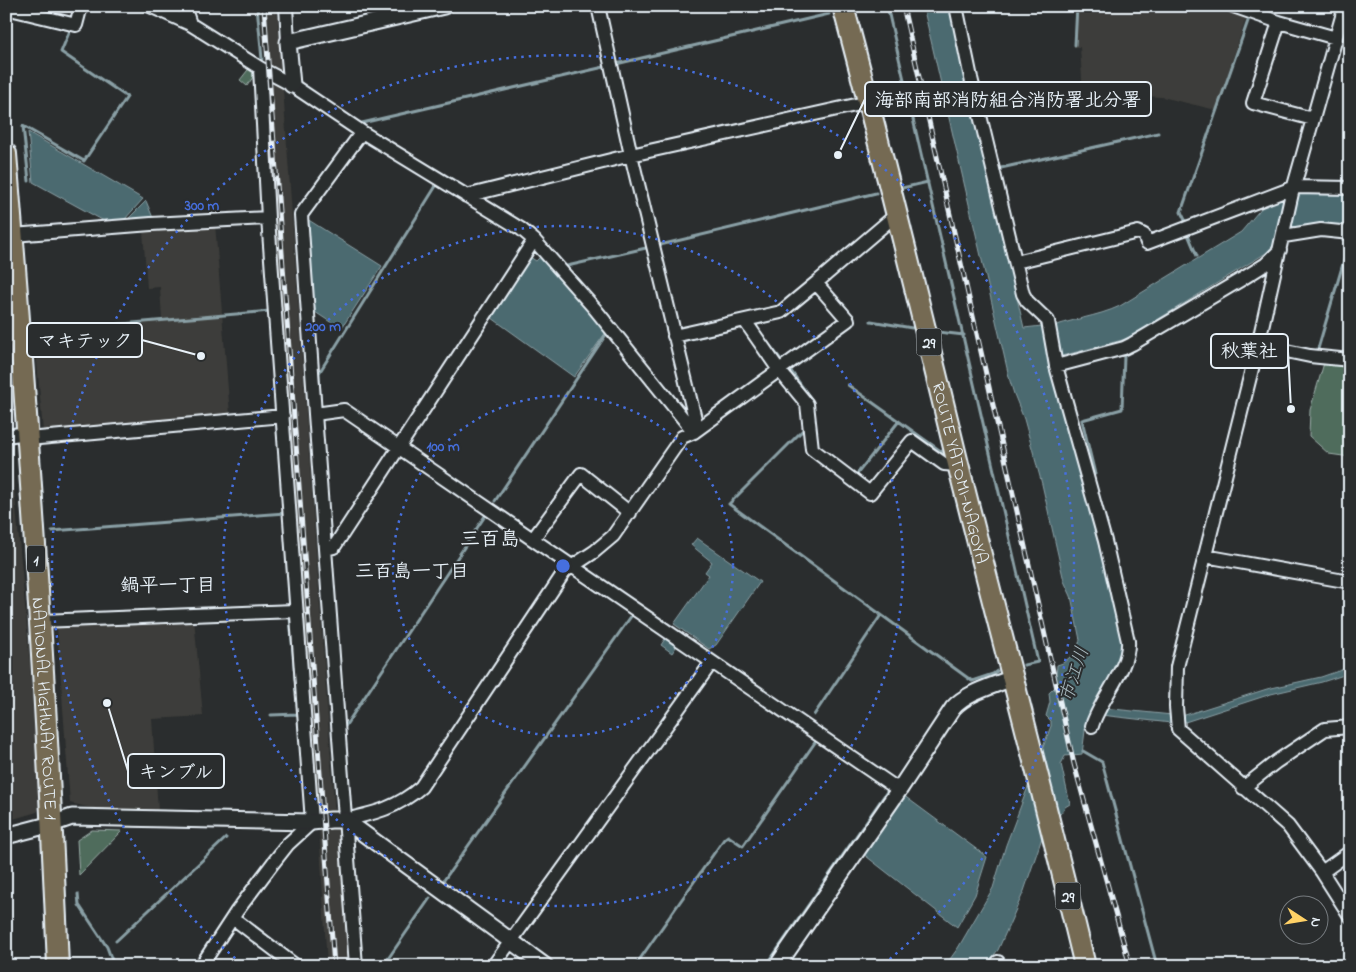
<svg xmlns="http://www.w3.org/2000/svg" width="1356" height="972" font-family="'Indie Flower','Klee One',sans-serif">
<rect width="100%" height="100%" fill="#2a2d2e"/>
<filter id="ink" filterUnits="userSpaceOnUse"><feTurbulence type="fractalNoise" baseFrequency=".02" numOctaves="2"/><feDisplacementMap in="SourceGraphic" scale="10" xChannelSelector="R" yChannelSelector="G"/><feConvolveMatrix kernelMatrix="1 2 1 2 8 2 1 2 1" color-interpolation-filters="sRGB"/></filter>
<g filter="url(#ink)">
<!-- built -->
<path fill="#3e3e3a" d="M260,6h17l58,809 6,13 10,138h-24l-8,-140 -3,-10 -30,-401 -20,-348z
M1075,6h148l24,9 -31,95 -54,-13 -79,-4 -3,-46h-6z
M215,224l15,191 -187,16 -7,-81 31,6 15,-29 80,-8 -2,-32 -13,1 -4,-58z
M10,443l17,184 14,178 -4,7 -31,9v-377z
M194,619l9,97 -51,3 6,92 -49,1 -39,-9 -13,-177z"/>
<!-- green -->
<path fill="#506c5c" stroke="#9caeaa" d="M251,66l6,5 -10,15 -7,-6z
M1324,363l26,1v93l-21,-3 -20,-18 1,-26z
M92,830l30,1 -43,44 -2,-35z"/>
<!-- water -->
<path fill="#4c6a6f" stroke="#8aa0a6" d="M923,6h26l75,322 18,-2 4,3c24,-10 51,-12 74,-23l121,-74 23,-27 34,-13 52,1v35l-32,-3 -28,2 -24,26 -140,86 -76,20 75,288 -22,61 79,8 85,-27 54,-12 29,-10v6l-28,9 -51,12 -86,28 -14,1 -79,-9 -6,9 -4,31 -17,2 -4,8 9,40 -5,3 -7,10 -8,-3 -26,77 -26,59 -13,16h-40l13,-18 35,-60 13,-43 45,-119v-5l-5,-5 4,-14 -1,-9 6,-6 2,-22 6,-2 13,-11 4,-12 -9,-44 -7,-15 -22,-97 -18,-65 -10,-25 -4,-13z
M28,132l115,67 -19,21 -20,1 -71,-39z
M146,201l7,17 -26,2z
M307,219l75,47 -41,63 -26,-17z
M530,257l6,4 4,-4 66,75 -32,45 -82,-59z
M697,538l63,44 -44,63 -7,4 -35,-25 35,-49 -4,-3 7,-10 -21,-17z
M665,639l11,8 -4,6 -11,-8z
M903,795l84,62 -12,38 -18,32 -95,-74z"/>
<g fill="none" stroke-linecap="round" stroke-linejoin="round">
<!-- stream -->
<path stroke="#8aa0a6" stroke-width="3" d="M257,6l5,53
M887,6l151,656 -14,3
M856,7l3,-1
M1075,45l2,-39
M616,64l213,-50
M362,123l242,-56
M1001,168l157,-35
M29,181l-6,-55 61,35 43,-64 -66,-45 10,-24
M902,188l26,-6
M1187,224l-6,-12 68,-194
M1187,232l10,24
M660,245l216,-52
M567,266l79,-18
M871,321l41,7
M87,327l183,-16
M938,332l26,3
M686,340l55,-13
M767,342l15,19
M1317,352l28,-95 4,1 1,-2
M791,371l20,28
M848,385l94,67
M320,399l-1,-26 117,-187
M804,429l-75,75 243,177 21,-7 4,-3
M857,474l42,-53
M1095,474l-13,-54 40,-11 2,-53
M495,501l112,-168
M52,531l233,-18
M290,617l10,121
M271,715l26,-1
M814,715l67,-100
M344,728l141,-212
M1346,732l4,7
M1083,751l19,11 55,204
M444,880l188,-265
M78,894l1,11 28,42 7,19
M116,941l110,-103
M383,966l47,-68
M635,966l89,-127 4,-3 15,10 73,-105
M766,966l122,-176"/>
<defs>
<path id="minor" d="M150,6l40,18 70,44 32,17 70,47 159,97 13,11 61,69 99,123
M184,6l6,18
M286,6l2,36
M598,6l33,149 64,264 -1,13
M956,6l15,72 52,216 4,7 21,20 8,45 49,175 23,100c2,27 -28,58 -36,85
M1233,6l46,16 57,16
M1345,6l-53,187 -34,152 -81,322 -1,40 2,22 110,97 34,46 28,44
M6,8l70,17 5,-19
M1279,22l-26,81 60,16
M466,196l165,-41 238,-53
M13,235l138,-11 117,-6
M1284,236l37,-6 29,3
M1016,262l122,-30 6,3 3,8 148,-56 55,1
M745,321l34,49 28,34 5,45 58,44 42,-52 32,23 14,1
M674,336l107,-24 35,-29
M1258,345l52,11 40,4
M1056,366l68,-18 8,-4 110,-65 24,-15 14,-14
M315,414l29,-4 555,380
M6,436l21,-3
M28,439l255,-23
M533,539l48,-65 49,39
M326,549l8,-2 200,-307
M1205,556l145,26
M41,621l254,-10
M1243,788l33,-26 49,-33 25,-2
M345,820c30,-7 52,-12 76,-33l144,-216 29,-19 19,-16 69,-99 12,-5 154,-112 -32,-37 81,-69
M1322,872l28,-20
M233,918l63,48
M201,966l36,-55 36,-48 15,-19 24,-22 -44,-604 -8,-150
M356,966l-41,-552 -14,-199 61,-83
M493,966l219,-304
M995,966l3,-4"/>
<path id="tertiary" d="M292,85l-4,-43 156,-36
M6,836l46,-12 20,-7 240,5 19,-2h14l200,146
M777,966l122,-176 54,-82c14,-16 41,-22 61,-31"/>
<g id="primary">
<path id="s1" d="M843,6c41,152 78,306 115,458 42,168 87,334 127,502"/>
</g>
<g id="trunk">
<path id="s2" d="M6,154c22,270 41,541 52,812"/>
</g>
</defs>
<!-- minor casing -->
<use href="#minor" stroke="#e8f1f8" stroke-width="16"/>
<!-- tertiary casing -->
<use href="#tertiary" stroke="#e8f1f8" stroke-width="19"/>
<!-- primary casing -->
<use href="#primary" stroke="#e8f1f8" stroke-width="24"/>
<!-- trunk casing -->
<use href="#trunk" stroke="#e8f1f8" stroke-width="24"/>
<!-- minor -->
<use href="#minor" stroke="#2a2d2e" stroke-width="12"/>
<!-- tertiary -->
<use href="#tertiary" stroke="#2a2d2e" stroke-width="15"/>
<!-- primary -->
<use href="#primary" stroke="#746b52" stroke-width="20"/>
<!-- trunk -->
<use href="#trunk" stroke="#746b52" stroke-width="20"/>
<defs>
<path id="rail" d="M264,6l70,960
M903,6l171,758 56,202"/>
</defs>
<!-- rail casing -->
<use href="#rail" stroke="#e8f1f8" stroke-width="5"/>
<!-- rail -->
<use href="#rail" stroke="#2a2d2e" stroke-width="3" stroke-dasharray="9" stroke-linecap="butt"/>
</g>
</g>
<!-- distance rings -->
<g fill="none" stroke="#466fde" stroke-width="2.5" stroke-dasharray="2.5 5">
<circle cx="563" cy="566" r="170"/>
<circle cx="563" cy="566" r="340"/>
<path d="M241 963A511 511 0 1 1 885 963"/>
</g>
<g text-anchor="middle" stroke-width="4" stroke-linejoin="round" paint-order="stroke">
<!-- shield labels -->
<g fill="#2a2d2e" stroke="#afb6bb" stroke-width="1">
<rect x="916.5" y="328.5" width="25" height="27" rx="4"/>
<rect x="27" y="545.5" width="18" height="27" rx="4"/>
<rect x="1055.5" y="882.5" width="25" height="27" rx="4"/>
</g>
<g font-size="16" font-weight="bold" fill="#e8f1f8">
<text x="929" y="348">29</text>
<text x="36" y="565">1</text>
<text x="1068" y="902">29</text>
</g>
<!-- street labels -->
<g font-size="18" fill="#e8f1f8" stroke="#2a2d2e">
<text dy="6" stroke="none"><textPath href="#s1" startOffset="481">ROUTE YATOMI-NAGOYA</textPath></text>
<text dy="6" stroke="none"><textPath href="#s2" startOffset="556">NATIONAL HIGHWAY ROUTE 1</textPath></text>
</g>
<!-- neighbourhood labels -->
<g font-size="19" font-weight="bold" fill="#e8f1f8" stroke="#2a2d2e">
<text x="412" y="577">三百島一丁目</text>
<text x="168" y="591">鍋平一丁目</text>
</g>
<!-- water labels -->
<g font-size="19" font-style="italic" fill="#aabbc1" stroke="#2a2d2e">
<text transform="translate(1073 674) rotate(-72)" y="7">市江川</text>
</g>
<!-- quarter labels -->
<g font-size="20" font-weight="bold" fill="#e8f1f8" stroke="#2a2d2e">
<text x="490" y="545">三百島</text>
</g>
</g>
<circle cx="563" cy="566" r="8" fill="#466fde" stroke="#2a2d2e" stroke-width="2.5"/>
<g font-size="15" text-anchor="middle" font-weight="bold" fill="#466fde" stroke="#2a2d2e" stroke-width="4" stroke-linejoin="round" paint-order="stroke">
<text x="202" y="210">300 m</text>
<text x="323" y="331">200 m</text>
<text x="443" y="451">100 m</text>
</g>
<!-- callouts -->
<path fill="none" stroke="#e8f1f8" stroke-width="2" d="M838 155L865 99M201 356L142 340M1291 409L1288 351M107 703L128 771"/>
<g fill="#e8f1f8" stroke="#2a2d2e" stroke-width="2">
<circle cx="838" cy="155" r="5"/>
<circle cx="201" cy="356" r="5"/>
<circle cx="1291" cy="409" r="5"/>
<circle cx="107" cy="703" r="5"/>
</g>
<g fill="#2a2d2e" stroke="#e8f1f8" stroke-width="2">
<rect x="865" y="82" width="286" height="34" rx="5"/>
<rect x="27" y="323" width="115" height="34" rx="5"/>
<rect x="1211" y="334" width="77" height="34" rx="5"/>
<rect x="128" y="754" width="96" height="34" rx="5"/>
</g>
<g font-size="19" text-anchor="middle" font-weight="bold" fill="#e8f1f8">
<text x="1008" y="106">海部南部消防組合消防署北分署</text>
<text x="85" y="347">マキテック</text>
<text x="1249" y="357">秋葉社</text>
<text x="176" y="778">キンブル</text>
</g>
<!-- margin -->
<rect width="1356" height="972" fill="none" stroke="#2a2d2e" stroke-width="25"/>
<rect x="12" y="12" width="1331" height="947" fill="none" stroke="#e8f1f8" stroke-width="2" filter="url(#ink)"/>
<!-- north arrow -->
<g transform="translate(1304 920) rotate(102)"><circle r="24" fill="#2a2d2e" stroke="#767b7f"/>
<path d="M0-4L9 19L0 12L-9 19Z" fill="#ffd166"/>
<text y="-8" font-size="14" font-weight="bold" text-anchor="middle" fill="#e8f1f8">N</text>
</g>
</svg>
